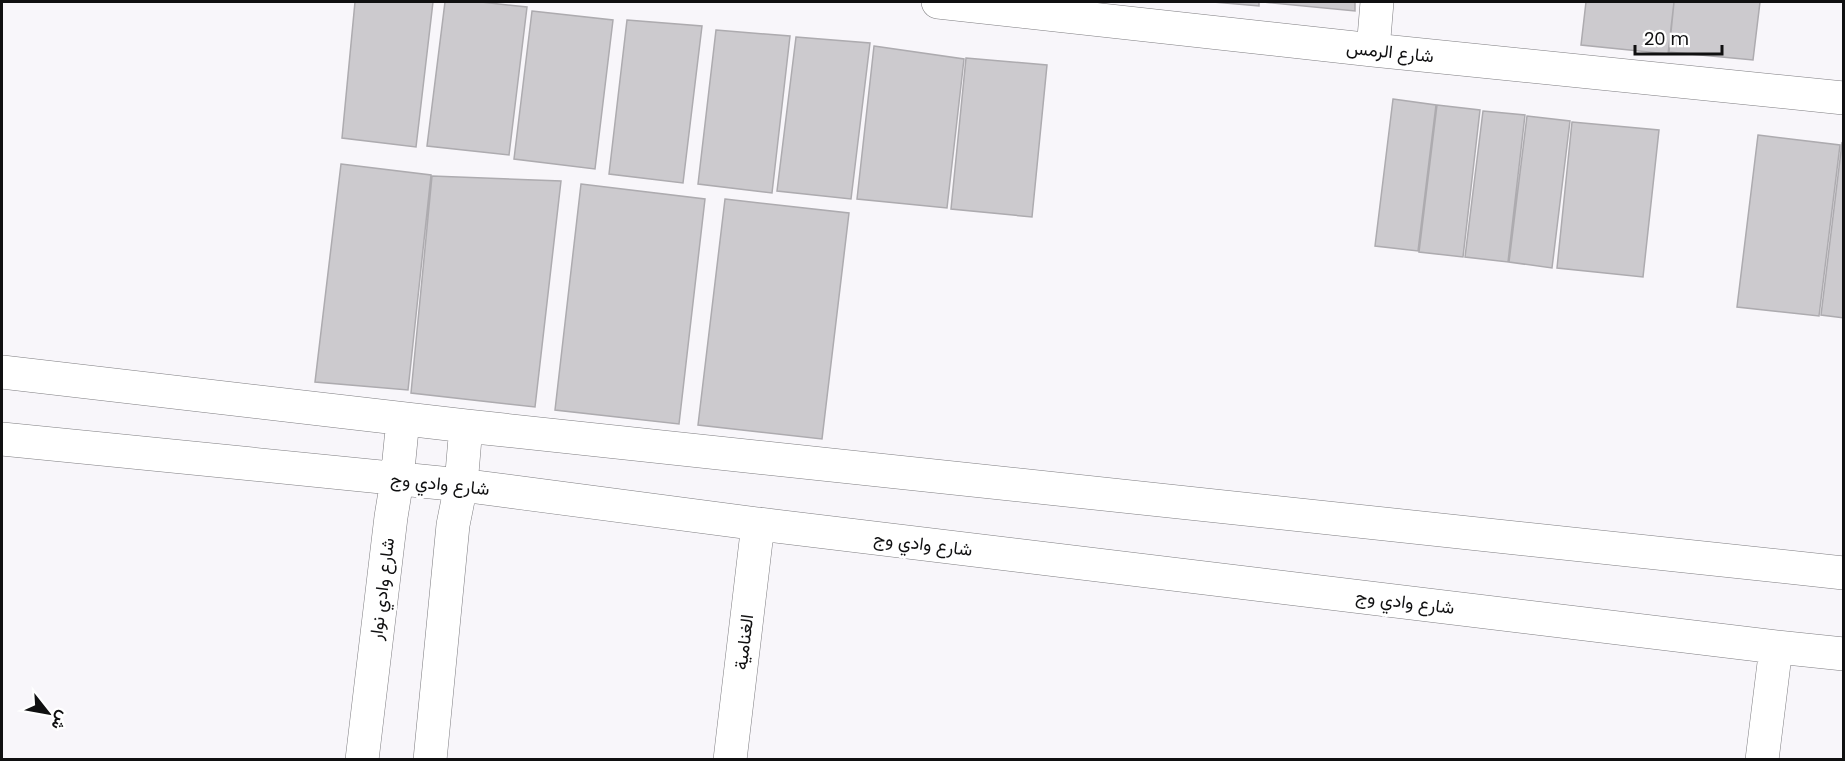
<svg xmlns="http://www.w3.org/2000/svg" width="1845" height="761" font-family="Poppins,Vazirmatn,sans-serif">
<rect width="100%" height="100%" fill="#f8f6fa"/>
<!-- building -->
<path fill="#cccace" stroke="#adabaf" stroke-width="1.5" d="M355,2h78l-17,145 -74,-9z
M445,2h36l46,5 -18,148 -82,-9z
M1213,2h46v4z
M1263,2h92v9z
M1586,2h88l-6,52 -87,-9z
M1674,2h86l-7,58 -84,-8z
M532,11l81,9 -18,149 -81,-10z
M627,20l75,6 -19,157 -74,-9z
M716,30l74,6 -18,157 -74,-9z
M796,37l74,6 -19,156 -74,-8z
M874,46l90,13 -17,149 -90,-9z
M966,58l81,7 -15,152 -81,-8z
M1393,99l43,6 -18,146 -43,-5z
M1437,105l43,5 -17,147 -44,-5z
M1483,111l42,4 -17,147 -43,-5z
M1527,116l43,5 -18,147 -43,-6z
M1572,122l87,8 -16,147 -86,-9z
M1758,135l82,10 -21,171 -82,-9z
M1842,143l2,1v174l-23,-3z
M341,164l90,11 -23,215 -93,-8z
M432,176l129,5 -26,226 -124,-14z
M581,184l124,15 -26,225 -124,-14z
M725,199l124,14 -27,226 -124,-14z"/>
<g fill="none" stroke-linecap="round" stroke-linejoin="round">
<defs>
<path id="minor" d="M938,2l435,48 471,48
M1373,50l4,-48
M2,372l464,54 1378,147
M2,439l459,46 297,39 1018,123 68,7
M362,760l29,-243 6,-37 6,-61
M430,760l23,-235 8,-40 5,-59
M730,760l28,-236
M1762,760l14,-113"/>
</defs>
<!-- minor casing -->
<use href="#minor" stroke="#7e7d80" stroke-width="34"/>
<!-- minor -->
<use href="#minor" stroke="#fff" stroke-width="33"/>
</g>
<g text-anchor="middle" stroke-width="6" stroke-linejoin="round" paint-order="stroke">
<!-- street labels -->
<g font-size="18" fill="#101011" stroke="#fff">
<text transform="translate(1390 52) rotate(6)" y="6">شارع الرمس</text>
<text transform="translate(440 484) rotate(6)" y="6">شارع وادي وج</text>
<text transform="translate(923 544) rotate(7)" y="6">شارع وادي وج</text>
<text transform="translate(382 589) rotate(-83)" y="6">شارع وادي نوار</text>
<text transform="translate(1405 602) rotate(7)" y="6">شارع وادي وج</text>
<text transform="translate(744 642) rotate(-83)" y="6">الغنامية</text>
</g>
</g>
<!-- border -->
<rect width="1845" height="761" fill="none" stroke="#101011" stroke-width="6"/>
<!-- north arrow -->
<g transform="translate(48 713) rotate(121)" stroke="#ffffff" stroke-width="4.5" paint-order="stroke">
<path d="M0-4.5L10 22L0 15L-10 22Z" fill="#101011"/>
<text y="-9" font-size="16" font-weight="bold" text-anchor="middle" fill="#101011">ش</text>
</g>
<!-- scale -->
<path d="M1635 45v9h87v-9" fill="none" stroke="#101011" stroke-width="3"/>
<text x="1644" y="45" font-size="18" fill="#101011" stroke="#ffffff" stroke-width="4.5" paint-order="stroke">20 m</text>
</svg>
